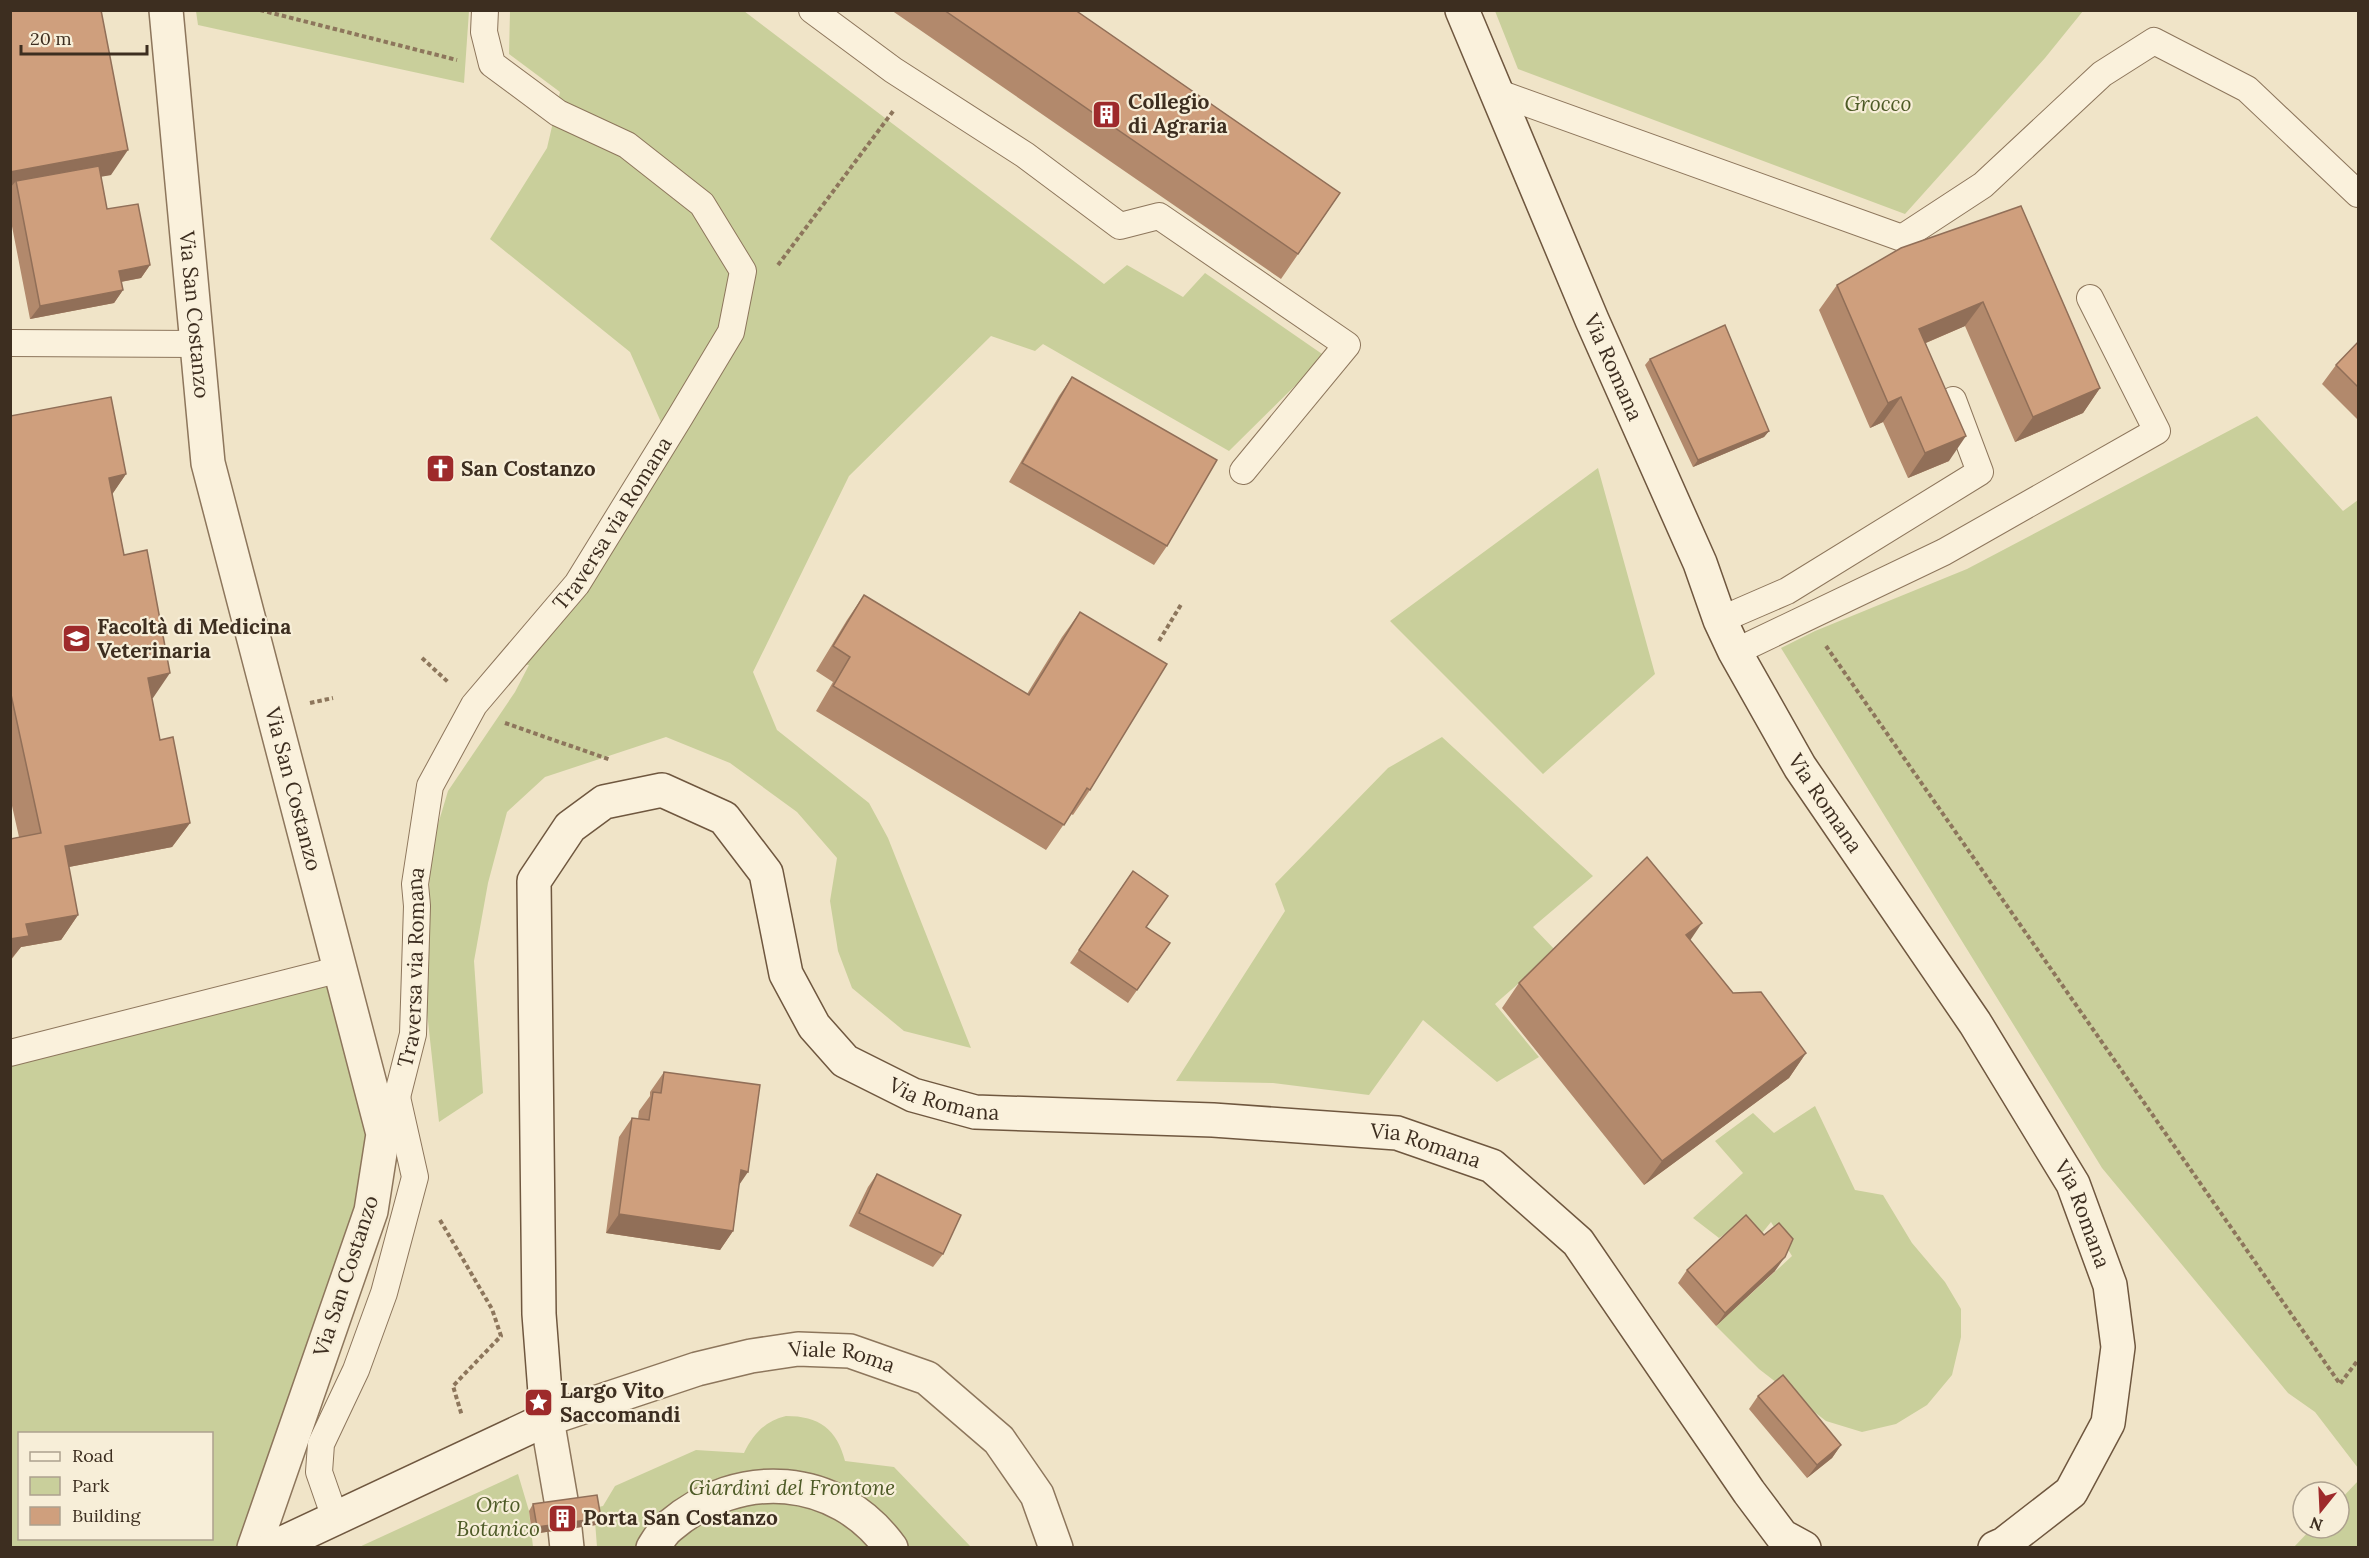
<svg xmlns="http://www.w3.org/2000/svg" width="2369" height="1558" font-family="Lora,serif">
<rect width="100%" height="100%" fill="#f0e4c8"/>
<!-- green -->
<path fill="#c9cf9b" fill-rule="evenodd" d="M196,11h273l-5,72 -266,-58z
M510,11h234l360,273 23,-19 56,32 22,-24 120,83 -96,95 -186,-107 -8,7 -44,-15 -142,140 -96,196 24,58 92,73 19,35 83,210 -67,-17 -52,-43 -14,-37 -8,-50 7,-43 -40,-46 -67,-49 -64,-26 -121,40 -38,35 -19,71 -14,78 9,132 -44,29 -12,-110 3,-161 18,-60 67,-99 14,-27 -18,-1 157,-226 -38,-86 -140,-113 57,-91 13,-56 -51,-38z
M1495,11h588l-38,47 -140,156 -387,-145z
M2257,416l86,95 15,-11v968l-43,-56 -27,-19 -186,-225 -321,-520 34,-17 152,-62z
M1598,468l57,206 -112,100 -153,-153z
M1442,737l151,139 -60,51 23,24 -61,53 44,53 -42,25 -74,-62 -54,75 -96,-12 -97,-2 109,-170 -10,-27 113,-116z
M341,969l42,165 -129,413 -243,1v-495zM20,1434h192v104h-192z
M1815,1106l40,84 28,5 29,48 33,39 16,27v28l-9,38 -25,30 -31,19 -34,8 -36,-11 -67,-52 -43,-43 76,-70 -21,-34 -13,16 -15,-16 -24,16 -26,-20 50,-45 -28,-32 38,-28 21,20z
M786,1416c33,0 51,13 59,45l49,6 77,80h-374l-3,-39 9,-2 12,-20 81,-36 48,3c9,-19 21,-32 42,-37z
M518,1474l11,37 4,36 -176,1z
M2358,1481v66h-64l18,-19h27v-27z"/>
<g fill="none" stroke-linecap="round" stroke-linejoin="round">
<defs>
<g id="service">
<path d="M812,10l81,60 132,85 95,71 39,-10 188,129 -104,126"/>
<path d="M1496,92l406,146 81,-53 119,-111 52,-33 93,48 111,105"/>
<path d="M10,343l187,1"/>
<path d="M1720,620l67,-29 193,-119 -27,-72"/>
<path d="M1735,652l209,-100 213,-121 -67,-133"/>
<path d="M10,1053l331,-84"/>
<path id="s1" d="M383,1134l14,-37 16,-63 4,-128 -2,-22 15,-98 44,-81 103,-121 103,-167 51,-85 12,-61 -41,-67 -75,-59 -69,-32 -66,-49 -8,-32 1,-22"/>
<path d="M335,1518l-16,-46 2,-28 35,-74 28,-77 31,-116 -18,-80"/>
</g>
<path id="pedestrian" d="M653,1548c5,-8 10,-17 17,-22 69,-59 167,-53 221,22"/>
<g id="minor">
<path id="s2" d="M166,10l42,453 175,671 -12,77 -117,337"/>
<path d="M547,1419l15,87"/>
<path d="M565,1529l2,19"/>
</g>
<g id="tertiary">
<path id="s3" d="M547,1419l150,-50 54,-13 47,-7 52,2 77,27 72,62 38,55 19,53"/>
</g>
<g id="secondary">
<path id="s4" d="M1462,10l130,310 108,243 20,57 15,32 65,115 175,256 98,161 37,101 8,62 -10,76 -37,69 -67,52 -9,4"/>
<path id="s5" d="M272,1548l275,-129 -8,-105 -5,-433 36,-54 34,-25 58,-12 62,28 42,55 20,101 28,52 31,35 68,34 62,17 238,8 184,13 95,33 86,76 171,250 33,44 22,12"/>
</g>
</defs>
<!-- service casing -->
<use href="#service" stroke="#8d765c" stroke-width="28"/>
<!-- pedestrian casing -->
<use href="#pedestrian" stroke="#8d765c" stroke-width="36"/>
<!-- minor casing -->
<use href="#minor" stroke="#8d765c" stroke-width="36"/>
<!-- tertiary casing -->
<use href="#tertiary" stroke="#8d765c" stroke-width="36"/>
<!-- secondary casing -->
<use href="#secondary" stroke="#6f573f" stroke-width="36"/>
<!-- path -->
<path stroke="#8d765c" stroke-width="4" stroke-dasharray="4.5 3" stroke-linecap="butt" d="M260,10l197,50
M778,265l116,-155
M1159,641l23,-38
M1826,646l514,738 18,-24
M422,658l26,24
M310,703l23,-5
M505,723l106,37
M440,1220l52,89 9,27 -48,50 9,30"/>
<!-- service -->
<use href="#service" stroke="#faf1dc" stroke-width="26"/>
<!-- pedestrian -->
<use href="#pedestrian" stroke="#faf1dc" stroke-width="33"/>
<!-- minor -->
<use href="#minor" stroke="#faf1dc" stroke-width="33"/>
<!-- tertiary -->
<use href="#tertiary" stroke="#faf1dc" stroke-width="33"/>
<!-- secondary -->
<use href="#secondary" stroke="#faf1dc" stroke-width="33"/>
</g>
<!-- wall -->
<path fill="#b2896c" d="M10,10l101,165 -10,1 6,33 43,56 -9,13 -20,4 2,8 -9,13 -84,16 -20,-103z
M891,10h184l265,183 -59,86z
M2021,206l79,182 -17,25 -68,29 -50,-116 -39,17 23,118 -41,17 -25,-56 -13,6 -51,-118 18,-25z
M2358,342v78l-36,-36 14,-19z
M1650,359l119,72 -5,6 -71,30 -48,-102z
M1072,377l95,169 -13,19 -145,-83 50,-86z
M10,416l116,58 -14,20 41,204h-1l8,42 30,83 -18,24 -103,20 9,48 -17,25 -40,7 -10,13 8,-123 -9,-40z
M864,595l163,99 35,-57 18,-25 10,178 -17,25 -2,-1 -25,36 -230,-139 17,-29 -17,-11 31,-51z
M1133,871l13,56 24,16 -42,60 -58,-40z
M1690,941l43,52 73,60 -17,25 -145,107 -142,-177 17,-25z
M664,1072l75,113 -6,46 -13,19 -114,-17 13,-96 13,-19 6,1 1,-8 11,-15v-4z
M877,1174l66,80 -10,13 -84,-41 19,-39z
M1687,1270l88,1 -59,55 -38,-43z
M1758,1396l83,49 -9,13 -25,20 -58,-69z
M533,1504l68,14 -5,7 -64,9 -3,-23z"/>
<!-- shaded-wall -->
<path fill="#916f58" d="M128,150l-17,25 -93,17 -2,-11 -6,7v-16z
M150,265l-9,13 -32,6 10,-13z
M123,290l-9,13 -84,16 10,-13z
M1983,302l-18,24 -63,27 17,-24z
M2100,388l-17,25 -68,29 18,-25z
M1901,397l-18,25 -13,6 18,-25z
M1769,431l-5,6 -71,30 5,-7z
M1966,436l-17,25 -41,17 17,-25z
M126,474l-17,25v-21z
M170,673l-17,25 -22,4 17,-24z
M190,823l-18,24 -124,24 17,-25z
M78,915l-17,25 -40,7 -11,13v-21l16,-15z
M1702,923l-17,25 1,-13z
M1806,1053l-17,25 -145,107 18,-24z
M741,1170l7,2 -13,19z
M619,1214l114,17 -13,19 -114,-17z
M1785,1257l-10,14 -59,55 9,-13z
M1841,1445l-9,13 -25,20 10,-13z
M601,1518l-5,7 -64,9 5,-7z"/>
<!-- building -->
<path fill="#cf9f7d" stroke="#916f58" stroke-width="1.5" d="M10,10h91l27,140 -118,22z
M944,10h131l265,183 -42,61z
M99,166l8,43 31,-5 12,61 -31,6 4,19 -83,16 -24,-125z
M2021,206l79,182 -67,29 -50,-115 -64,27 47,107 -41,17 -24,-56 -13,6 -51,-118 64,-37z
M1725,325l44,106 -71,29 -48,-101z
M2358,342v45l-22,-22z
M1072,377l145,83 -50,86 -145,-83z
M111,397l15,77 -17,4 15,77 23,-5 23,123 -22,5 12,62 13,-3 17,86 -125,23 13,69 -52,9 3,12 -19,3v-100l31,-6 -31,-143v-274z
M864,595l165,100 51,-83 87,52 -77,126 -3,-2 -23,37 -231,-139 17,-29 -17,-11z
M1647,857l55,66 -16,12 47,58 28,-1 45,61 -144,108 -143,-178z
M1133,871l35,25 -22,31 24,16 -33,47 -58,-40z
M664,1072l96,13 -12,87 -7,-2 -8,61 -114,-17 13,-96 17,2 4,-28 8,1z
M877,1174l84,41 -18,39 -84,-41z
M1746,1215l18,20 15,-12 14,16 -8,18 -60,56 -38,-43z
M1783,1375l58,70 -24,20 -59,-69z
M597,1495l4,23 -64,9 -4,-23z"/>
<!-- icons -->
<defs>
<symbol id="building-square" viewBox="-11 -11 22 22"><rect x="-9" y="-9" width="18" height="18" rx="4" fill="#9e2a2b" stroke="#f7eed8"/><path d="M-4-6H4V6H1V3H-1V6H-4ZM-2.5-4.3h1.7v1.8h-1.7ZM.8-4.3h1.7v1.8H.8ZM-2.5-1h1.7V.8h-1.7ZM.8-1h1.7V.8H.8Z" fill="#fff"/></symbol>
<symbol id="church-square" viewBox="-11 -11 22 22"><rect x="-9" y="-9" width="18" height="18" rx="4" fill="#9e2a2b" stroke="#f7eed8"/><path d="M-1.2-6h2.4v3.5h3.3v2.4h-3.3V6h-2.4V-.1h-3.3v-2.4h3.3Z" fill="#fff"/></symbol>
<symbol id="university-square" viewBox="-11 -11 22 22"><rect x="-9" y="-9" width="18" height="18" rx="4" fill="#9e2a2b" stroke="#f7eed8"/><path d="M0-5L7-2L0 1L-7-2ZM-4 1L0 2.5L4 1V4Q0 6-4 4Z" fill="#fff"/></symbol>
<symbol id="sight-square" viewBox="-11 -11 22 22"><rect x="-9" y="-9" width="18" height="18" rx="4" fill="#9e2a2b" stroke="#f7eed8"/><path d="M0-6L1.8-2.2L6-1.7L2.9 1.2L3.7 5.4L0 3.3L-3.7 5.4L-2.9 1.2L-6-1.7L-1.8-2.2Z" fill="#fff"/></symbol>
</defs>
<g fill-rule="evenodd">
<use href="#building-square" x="1090" y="98" width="33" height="33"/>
<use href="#church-square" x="424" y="452" width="33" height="33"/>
<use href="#university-square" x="60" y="622" width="33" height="33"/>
<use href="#sight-square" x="522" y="1386" width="33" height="33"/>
<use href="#building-square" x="546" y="1502" width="33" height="33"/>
</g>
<g text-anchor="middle" stroke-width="4.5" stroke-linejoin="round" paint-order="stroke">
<!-- poi labels -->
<g font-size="21" font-weight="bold" fill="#3d2e20" stroke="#f7eed8" text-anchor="start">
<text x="1128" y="109">Collegio<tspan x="1128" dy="24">di Agraria</tspan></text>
<text x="461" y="476">San Costanzo</text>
<text x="97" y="634">Facoltà di Medicina<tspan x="97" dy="24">Veterinaria</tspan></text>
<text x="560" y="1398">Largo Vito<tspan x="560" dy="24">Saccomandi</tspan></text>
<text x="583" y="1525">Porta San Costanzo</text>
</g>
<!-- park labels -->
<g font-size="21" font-style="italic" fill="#4d5a26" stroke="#f7eed8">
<text x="1878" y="111">Grocco</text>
<text x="792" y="1495">Giardini del Frontone</text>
<text x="498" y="1512">Orto<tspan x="498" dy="24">Botanico</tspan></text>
</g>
<!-- street labels -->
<g font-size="21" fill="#3d2e20" stroke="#f7eed8">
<text dy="7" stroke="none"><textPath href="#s2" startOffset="306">Via San Costanzo</textPath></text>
<text dy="7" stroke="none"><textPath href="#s4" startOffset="388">Via Romana</textPath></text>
<text dy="7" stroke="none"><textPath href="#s1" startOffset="675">Traversa via Romana</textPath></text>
<text dy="7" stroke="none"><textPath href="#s2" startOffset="792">Via San Costanzo</textPath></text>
<text dy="7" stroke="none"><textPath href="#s4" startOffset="874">Via Romana</textPath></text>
<text dy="7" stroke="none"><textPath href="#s1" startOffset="171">Traversa via Romana</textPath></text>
<text dy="7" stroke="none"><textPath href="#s5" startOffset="1462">Via Romana</textPath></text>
<text dy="7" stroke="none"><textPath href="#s5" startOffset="1948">Via Romana</textPath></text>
<text dy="7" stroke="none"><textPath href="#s4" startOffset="1360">Via Romana</textPath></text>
<text transform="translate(346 1276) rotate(-72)" y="7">Via San Costanzo</text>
<text dy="7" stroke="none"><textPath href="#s3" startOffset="306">Viale Roma</textPath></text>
</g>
</g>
<!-- border -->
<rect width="2369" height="1558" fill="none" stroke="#3d2e20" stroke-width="24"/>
<!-- legend -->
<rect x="18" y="1432" width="195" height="108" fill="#f7eed8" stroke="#ada18e" stroke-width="1.5"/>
<rect x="30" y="1452" width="30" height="9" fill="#faf1dc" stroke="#ada18e" stroke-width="1.5"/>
<text x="72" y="1462" font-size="18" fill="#3d2e20">Road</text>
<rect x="30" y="1477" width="30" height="18" fill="#c9cf9b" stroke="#ada18e" stroke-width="1.5"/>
<text x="72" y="1492" font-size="18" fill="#3d2e20">Park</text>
<rect x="30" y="1507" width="30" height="18" fill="#cf9f7d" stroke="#ada18e" stroke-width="1.5"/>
<text x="72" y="1522" font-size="18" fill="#3d2e20">Building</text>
<!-- north arrow -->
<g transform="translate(2321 1510) rotate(198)"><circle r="28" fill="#f7eed8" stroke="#ada18e" stroke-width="1.5"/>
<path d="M0-4.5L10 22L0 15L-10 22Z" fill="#9e2a2b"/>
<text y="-9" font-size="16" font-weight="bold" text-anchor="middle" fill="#3d2e20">N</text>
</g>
<!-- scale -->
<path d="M21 45v9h126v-9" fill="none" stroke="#3d2e20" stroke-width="3"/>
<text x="30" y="45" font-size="18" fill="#3d2e20" stroke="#f7eed8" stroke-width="4.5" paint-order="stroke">20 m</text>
</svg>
